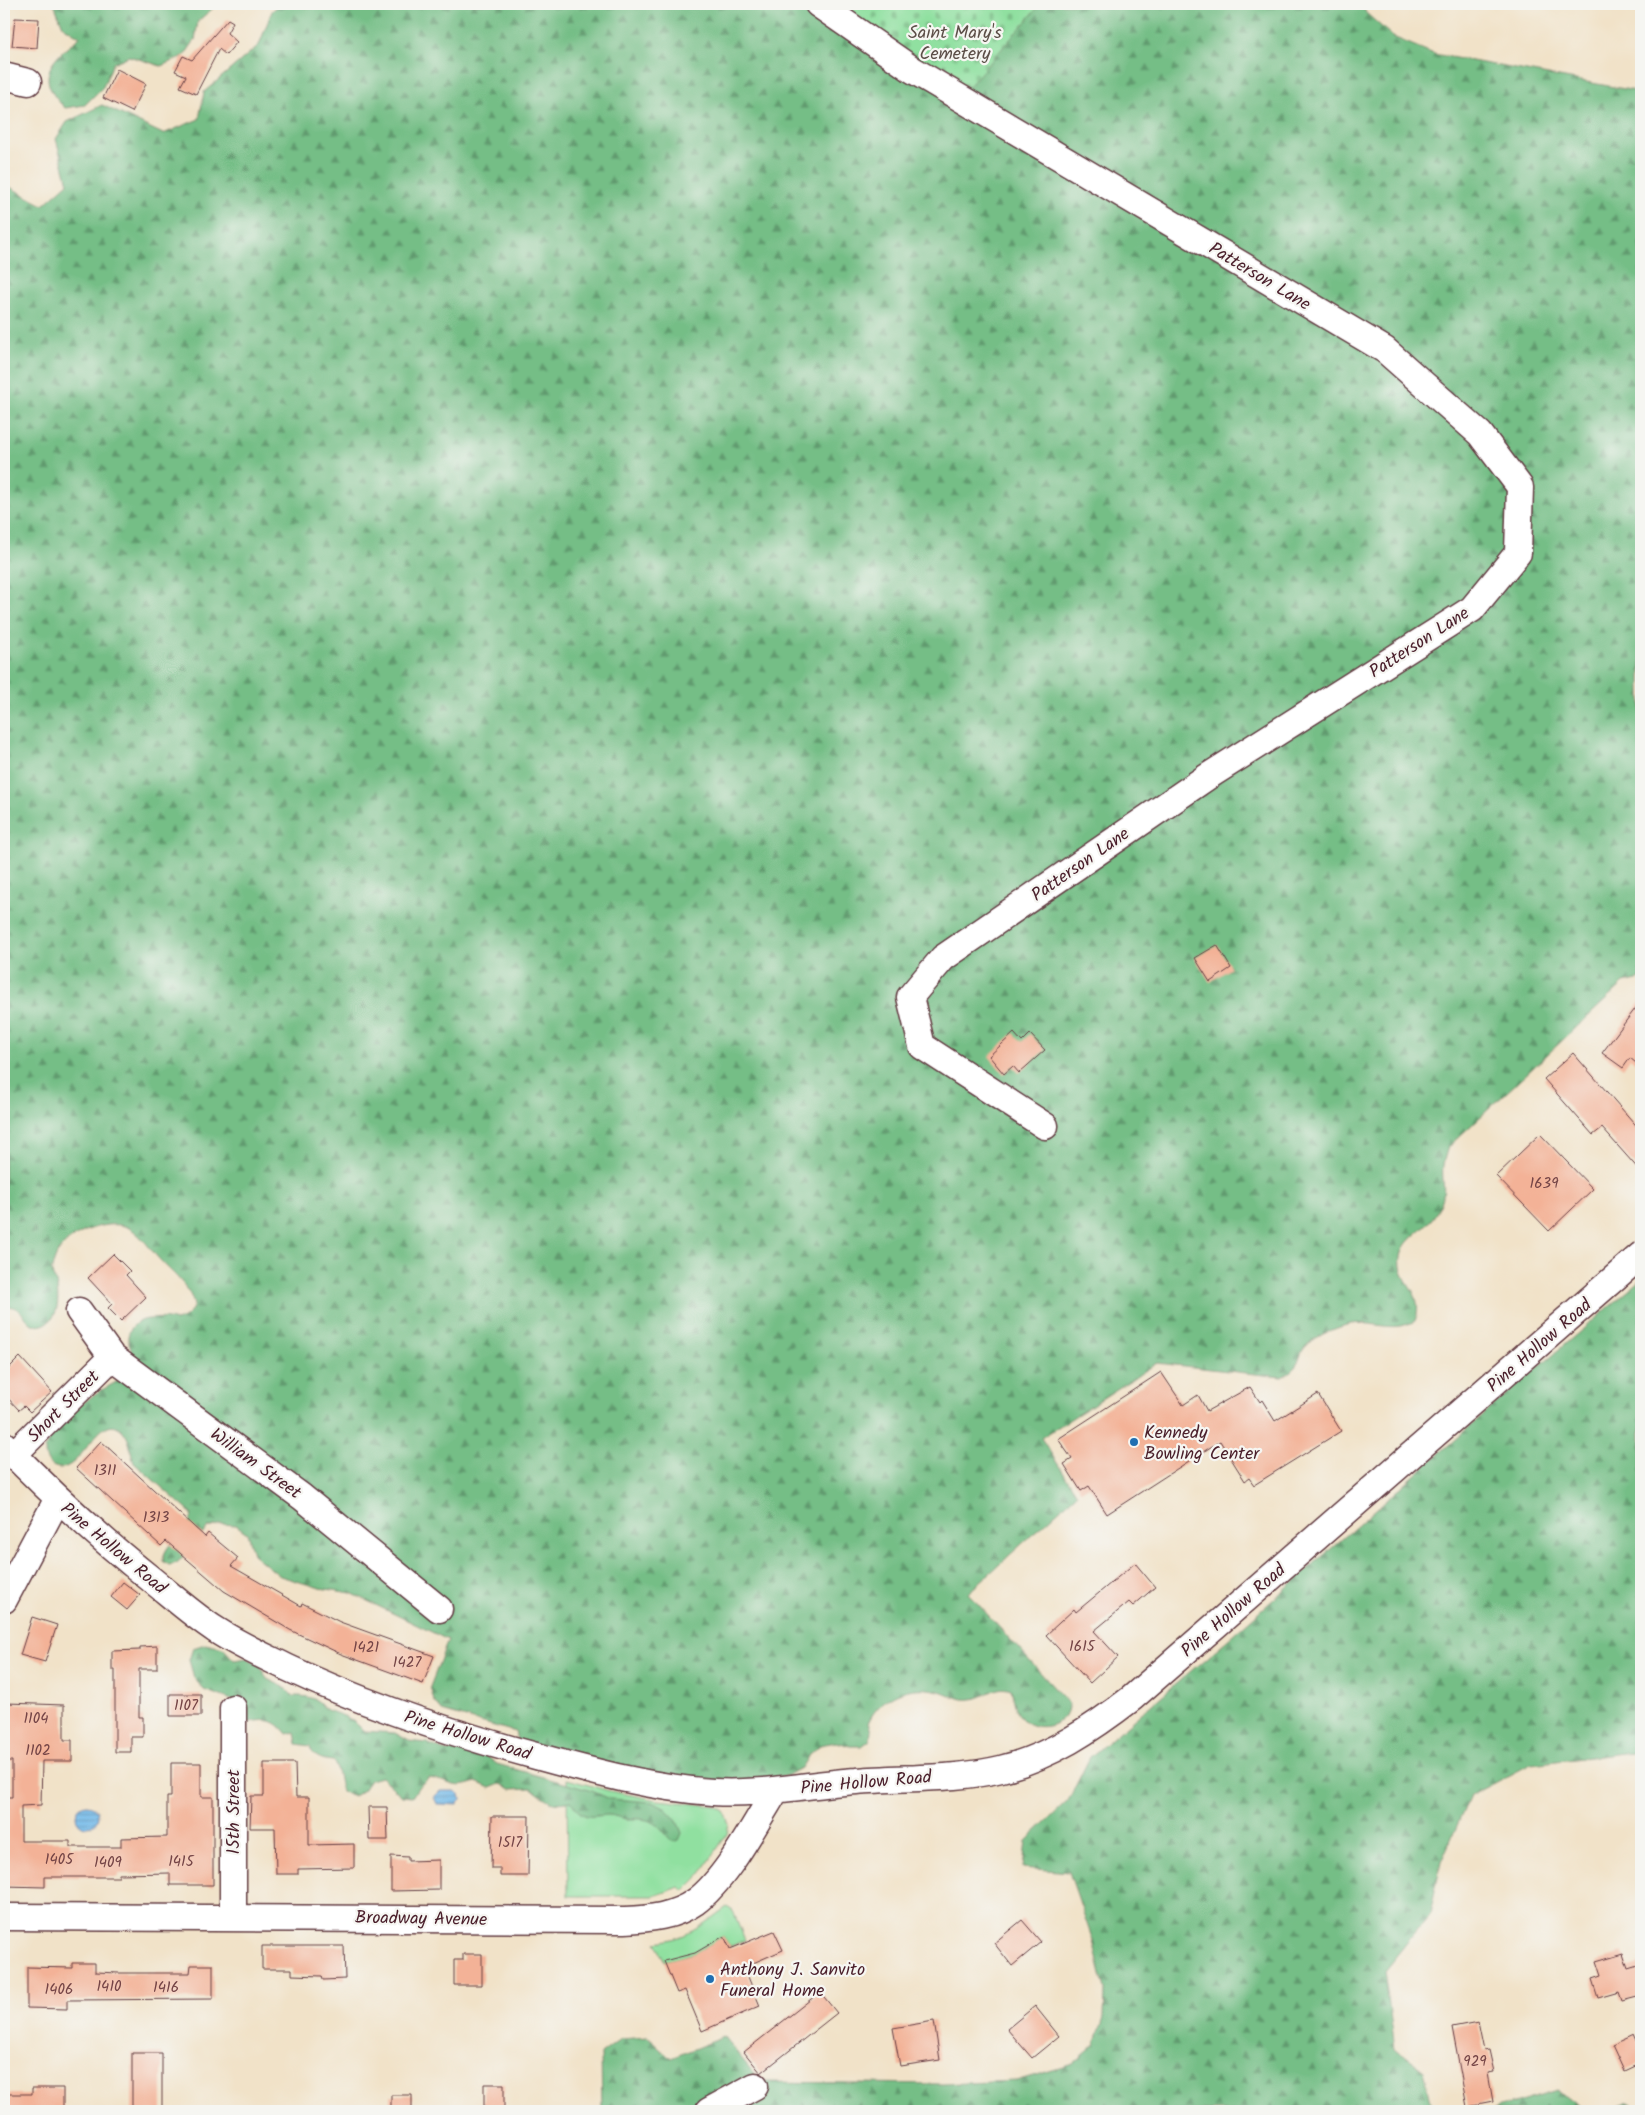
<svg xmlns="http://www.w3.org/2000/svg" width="1645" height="2115" font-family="Kalam,sans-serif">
<defs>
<pattern id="forest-firs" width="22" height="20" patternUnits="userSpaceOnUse" patternTransform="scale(1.25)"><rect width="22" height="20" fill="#74be86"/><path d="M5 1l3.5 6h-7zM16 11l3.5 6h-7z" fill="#619a6e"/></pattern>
<pattern id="cemetery-stones" width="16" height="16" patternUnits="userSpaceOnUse" patternTransform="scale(1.25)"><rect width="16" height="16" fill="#90e0a0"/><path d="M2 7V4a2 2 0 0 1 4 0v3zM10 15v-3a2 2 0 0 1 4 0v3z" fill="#7ec08a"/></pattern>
<pattern id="water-rules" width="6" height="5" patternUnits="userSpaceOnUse" patternTransform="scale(1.25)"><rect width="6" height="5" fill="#71b9e9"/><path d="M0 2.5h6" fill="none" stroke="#5f96bd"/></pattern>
</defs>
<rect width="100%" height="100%" fill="#f6f6f2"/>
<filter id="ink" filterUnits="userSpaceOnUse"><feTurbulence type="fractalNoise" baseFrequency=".02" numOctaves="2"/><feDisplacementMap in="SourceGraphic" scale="10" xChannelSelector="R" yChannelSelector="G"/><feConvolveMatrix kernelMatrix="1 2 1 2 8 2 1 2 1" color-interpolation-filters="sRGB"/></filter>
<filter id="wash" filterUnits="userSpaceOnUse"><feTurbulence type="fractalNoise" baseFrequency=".0096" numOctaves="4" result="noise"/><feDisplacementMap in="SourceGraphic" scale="20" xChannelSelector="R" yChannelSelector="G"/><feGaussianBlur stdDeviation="1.12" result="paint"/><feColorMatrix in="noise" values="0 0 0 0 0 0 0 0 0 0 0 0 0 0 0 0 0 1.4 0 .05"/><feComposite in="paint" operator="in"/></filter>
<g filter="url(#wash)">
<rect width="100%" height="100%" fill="#f1e2c8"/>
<!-- green -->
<path fill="#90e0a0" stroke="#6d8066" d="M567,1779l43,12 48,9 58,6 8,5 5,13 -2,10 -27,41 -16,16 -4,-4 -26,9h-86z
M727,1907l6,4 12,29 -16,7 -5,-11 -29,17 -31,8 -8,-19c34,-4 45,-17 71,-35z"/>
<!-- forest -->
<path fill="url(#forest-firs)" stroke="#5f6e58" d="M54,4h164l-20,17 -3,19 -11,16 -23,10 -32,-10 -16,7 -10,24 -18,18 -20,3c-32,-31 -14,-48 15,-71l-17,-11z
M280,4h1082l4,9 27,24 41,17 207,38v887l-17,4 -176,164c-2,6 -4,12 -5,18 -2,21 6,26 -7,48 -10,17 -33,25 -35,44 -4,27 25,33 14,64 -27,14 -45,-4 -72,5 -13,4 -28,11 -38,21 -5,5 -5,15 -10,20 -3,4 -9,7 -13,10l-125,-14 -116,75 36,56 -109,99 100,110c2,23 -32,31 -46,16 -8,-9 -7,-18 -11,-29 -16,-6 -24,7 -39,9 -13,2 -22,-5 -33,-8 -30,-8 -59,5 -71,32l3,8 -1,9 -8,6h-12l-14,-4 -16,3 -11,10 -8,13 -15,8 -70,14 -199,-50 -2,-8 -73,-21 -8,-10 -4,-14 18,-47 -97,-47 -31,-5 -40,-12 -27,-22 -6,-21 -11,-8 -15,-1 -13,4 -31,35 -8,2 -6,-4c1,-20 27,-28 29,-47l-58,-51c-4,-11 -3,-23 -11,-32 -24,-26 -41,46 -68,36 -3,-1 -6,-4 -8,-7 -12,-20 34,-55 48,-66 8,-6 19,-9 26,-16 6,-5 11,-16 11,-23 0,-5 -3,-10 -4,-15 -1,-12 11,-21 22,-21 10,-1 17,-1 26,2 10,-3 14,-7 18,-16 -4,-19 -22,-32 -34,-45 -9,-10 -18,-24 -29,-31 -20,-13 -64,5 -74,25 -2,4 -4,10 -5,14 -1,6 2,10 4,15 3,13 4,34 -11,41 -20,9 -19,-22 -41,-17v-32l3,-4 -3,-11v-1076l39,21 25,-22 -12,-44 11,-17 35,-17 61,29 36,-15 5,-27 55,-47 13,-34z
M1641,1280v471l-110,13 -61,32 -29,66 -11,52 -46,57 11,77 29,23 9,40h-831l-1,-57 20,-15 27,-2 23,21 53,-21 37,45 182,2 73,-3 57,-17 22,-19 9,-28 1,-27 -12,-49 -24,-69 -46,-4 3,-27 42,-40 22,-44 142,-121 287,-253z
M205,1644l18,4 11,12 13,-2 13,7 7,14 17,8 9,9c9,0 18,0 26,6 3,3 5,6 8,8 19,7 22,6 37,21l31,2 14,8 18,2 16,7 14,1 10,-4 15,6 15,11 95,27 18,8 43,3 13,7 11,12 5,12 -3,7 -6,2c-10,-9 -11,-18 -26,-22 -6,-2 -14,-1 -20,-1 -6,-1 -13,-4 -19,-4 -19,1 -25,6 -37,-14 -19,5 -25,-2 -40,-13l-20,1 -11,-5 -10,4 -14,-6c-23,9 -25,-1 -47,-4l-10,8 -7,11 -10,-1 -21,-19 -11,3 -7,10 -10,7 -11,-6c-4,-10 -3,-21 -9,-30 -11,-1 -21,-4 -23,-15l-13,-2 -2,-12 -8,2c-14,-18 -23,-14 -43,-11l-12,-23 -28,-10 -10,-12 -5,-18 4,-12z
M1557,2090l27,21h-90l6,-4z
M1630,2102l11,7v2h-35z"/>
<!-- cemetery -->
<path fill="url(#cemetery-stones)" stroke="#6d8066" d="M829,4h212l-78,89z"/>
<!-- water -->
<path fill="url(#water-rules)" stroke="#5e6c8a" d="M440,1791h15l5,3 1,5 -4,6 -20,-1 -3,-7z
M76 1816a11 11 0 1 1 22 0a11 11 0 1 1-22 0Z"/>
<g id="blocks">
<!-- building -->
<path fill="#f3b297" d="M15,18l24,1 -2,29 -25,-2z
M228,19l5,3 -6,11 10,9 -11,13 -7,-6 -23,45 -16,-7 6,-11 -11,-5 8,-15 9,4z
M117,69l29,15 -14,28 -29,-14z
M1217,945l14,23 -21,14 -15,-24z
M1641,1001v66l-11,-9 -7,10 -21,-15z
M1014,1033l8,9 8,-8 15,16 -26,23 -6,-7 -9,8 -15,-18z
M1573,1053l68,78v41l-39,-44 -9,7 -49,-56z
M1540,1134l53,55 -44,42 -53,-55z
M113,1254l17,17 -4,4 20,22 -25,24 -13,-13 4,-4 -24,-26z
M20,1357l32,35 -22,20 -6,-6 -5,4 -15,-16v-21z
M1161,1372l22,33 15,-10 9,16 43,-24 10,15 2,-2 13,21 43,-27 23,37 -87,54 -5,-7 -4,3 -25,-40 -113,73 -18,-28 -8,5 -17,-27 8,-5 -14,-20z
M101,1441l104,96 3,-4 30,25 -7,8 70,40 1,-3 38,19 94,34 -11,28 -82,-30 -51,-24 -66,-39 -58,-50 -5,5 -85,-78z
M1135,1563l20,24 -22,19 -4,-4 -35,29 24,26 -28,26 -44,-48 28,-26 2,3z
M123,1582l17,13 -13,15 -16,-13z
M32,1617l25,8 -12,37 -25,-7z
M157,1646v23h-18v48h4v20h-12v15h-16v-82h-3v-19l28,-1v-3z
M170,1694h31v22h-31z
M7,1703l57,2v35h8v21h-30l-1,44 -20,1v35h49v6h51v-9l46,-1v-40h4v-34h30v34h12v88h-43v-12l-51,1v3h-74v10l-41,-1v-89h8v-36h-8v-21h5z
M264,1763h31l1,34h13v48l45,-1v24l-56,1v5h-22l-1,-46h-25l1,-32h13z
M368,1807h19l1,33h-19z
M492,1816h37l-1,60h-28v-8h-9z
M391,1856l17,1v4l31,-1v30l-48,1z
M1022,1920l19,22 -29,24 -18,-23z
M774,1931l9,19 -39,17 16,39 -58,25 -17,-41 -8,3 -13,-32 31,-8 29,-17 6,13z
M262,1946h82l1,33 -22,1 -1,-4 -30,-1v-6h-30z
M1623,1953l5,15 13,-4v32l-19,5 -3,-9 -21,6 -6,-19 9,-3 -5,-15z
M463,1954h19v31h-28v-25h9z
M72,1963h23v9l24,1h71l1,-8h22v34l-146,1v9l-40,-1v-41l45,1z
M820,1992l17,21 -76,60 -17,-21z
M1035,2006l24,30 -27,22 -25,-29z
M934,2021l6,39 -40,6 -7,-38z
M1478,2022l6,29 5,-1 5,22 -6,1 5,29 -26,5 -15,-80z
M1634,2035l7,15v13l-17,8 -12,-26z
M132,2053h30v58h-30z
M484,2084h20v27h-20z
M32,2088h31v23h-59v-17h28z
M391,2095h21v16h-21z"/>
</g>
</g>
<g filter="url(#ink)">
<use href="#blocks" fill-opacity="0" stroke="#633c43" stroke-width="1"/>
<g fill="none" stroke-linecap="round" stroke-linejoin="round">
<defs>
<path id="minor" d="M818,4l95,66 472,280 95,84 40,53 -2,66 -46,56 -265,168 -264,181 -33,39 12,49 123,80
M4,76l24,6
M79,1311l33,46 190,140 137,112
M4,1445c47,48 95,93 148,135 21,17 41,35 64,50 23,15 48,26 72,38 80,38 163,65 248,88 58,16 117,32 177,36 48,3 96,-8 144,-11 46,-4 99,-1 144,-12 49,-12 91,-40 131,-71l509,-443
M13,1455l99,-98
M4,1600l53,-100
M4,1917l621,3c25,-1 50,-4 70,-18 31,-22 61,-80 81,-112
M233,1917v-209
M709,2111l46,-25"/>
</defs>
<!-- minor casing -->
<use href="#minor" stroke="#633c43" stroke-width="29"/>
<!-- minor -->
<use href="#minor" stroke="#fff" stroke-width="26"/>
</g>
</g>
<!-- markers -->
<g fill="#1f6fb2" stroke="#f6f6f2" stroke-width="2">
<circle cx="1134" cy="1442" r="5"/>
<circle cx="710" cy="1979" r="5"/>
</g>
<g text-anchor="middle" stroke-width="4.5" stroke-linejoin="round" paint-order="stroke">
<!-- number labels -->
<g font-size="15" fill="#744446">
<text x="1544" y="1188">1639</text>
<text x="105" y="1475">1311</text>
<text x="156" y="1522">1313</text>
<text x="1082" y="1651">1615</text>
<text x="366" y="1652">1421</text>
<text x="407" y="1667">1427</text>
<text x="186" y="1710">1107</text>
<text x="36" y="1723">1104</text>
<text x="38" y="1755">1102</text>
<text x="510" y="1847">1517</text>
<text x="59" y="1864">1405</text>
<text x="181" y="1866">1415</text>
<text x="108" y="1867">1409</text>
<text x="109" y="1991">1410</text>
<text x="166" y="1992">1416</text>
<text x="59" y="1994">1406</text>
<text x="1475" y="2066">929</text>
</g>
<!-- park labels -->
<g font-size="18" fill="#5c4f48" stroke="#f6f6f2">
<text x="955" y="38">Saint Mary's<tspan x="955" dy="21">Cemetery</tspan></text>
</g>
<!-- street labels -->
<g font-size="18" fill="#4a1f2b" stroke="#f6f6f2">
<text transform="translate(1260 276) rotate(31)" y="6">Patterson Lane</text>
<text transform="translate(1419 642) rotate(-33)" y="6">Patterson Lane</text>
<text transform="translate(1080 864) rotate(-35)" y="6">Patterson Lane</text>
<text transform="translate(1539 1345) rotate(-41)" y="6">Pine Hollow Road</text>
<text transform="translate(63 1406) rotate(-45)" y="6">Short Street</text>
<text transform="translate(256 1463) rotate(36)" y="6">William Street</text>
<text transform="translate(114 1548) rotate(40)" y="6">Pine Hollow Road</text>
<text transform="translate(1233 1610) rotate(-41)" y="6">Pine Hollow Road</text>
<text transform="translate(468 1735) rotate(17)" y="6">Pine Hollow Road</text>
<text transform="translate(866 1782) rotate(-5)" y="6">Pine Hollow Road</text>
<text transform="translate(233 1812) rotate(-90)" y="6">15th Street</text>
<text transform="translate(421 1918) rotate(1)" y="6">Broadway Avenue</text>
</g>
<!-- poi labels -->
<g font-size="18" fill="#4a1f2b" stroke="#f6f6f2" text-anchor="start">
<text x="1144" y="1438">Kennedy<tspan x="1144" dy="21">Bowling Center</tspan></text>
<text x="720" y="1975">Anthony J. Sanvito<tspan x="720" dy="21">Funeral Home</tspan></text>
</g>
</g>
<!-- margin -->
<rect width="1645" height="2115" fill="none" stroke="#f6f6f2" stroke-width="20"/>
</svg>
